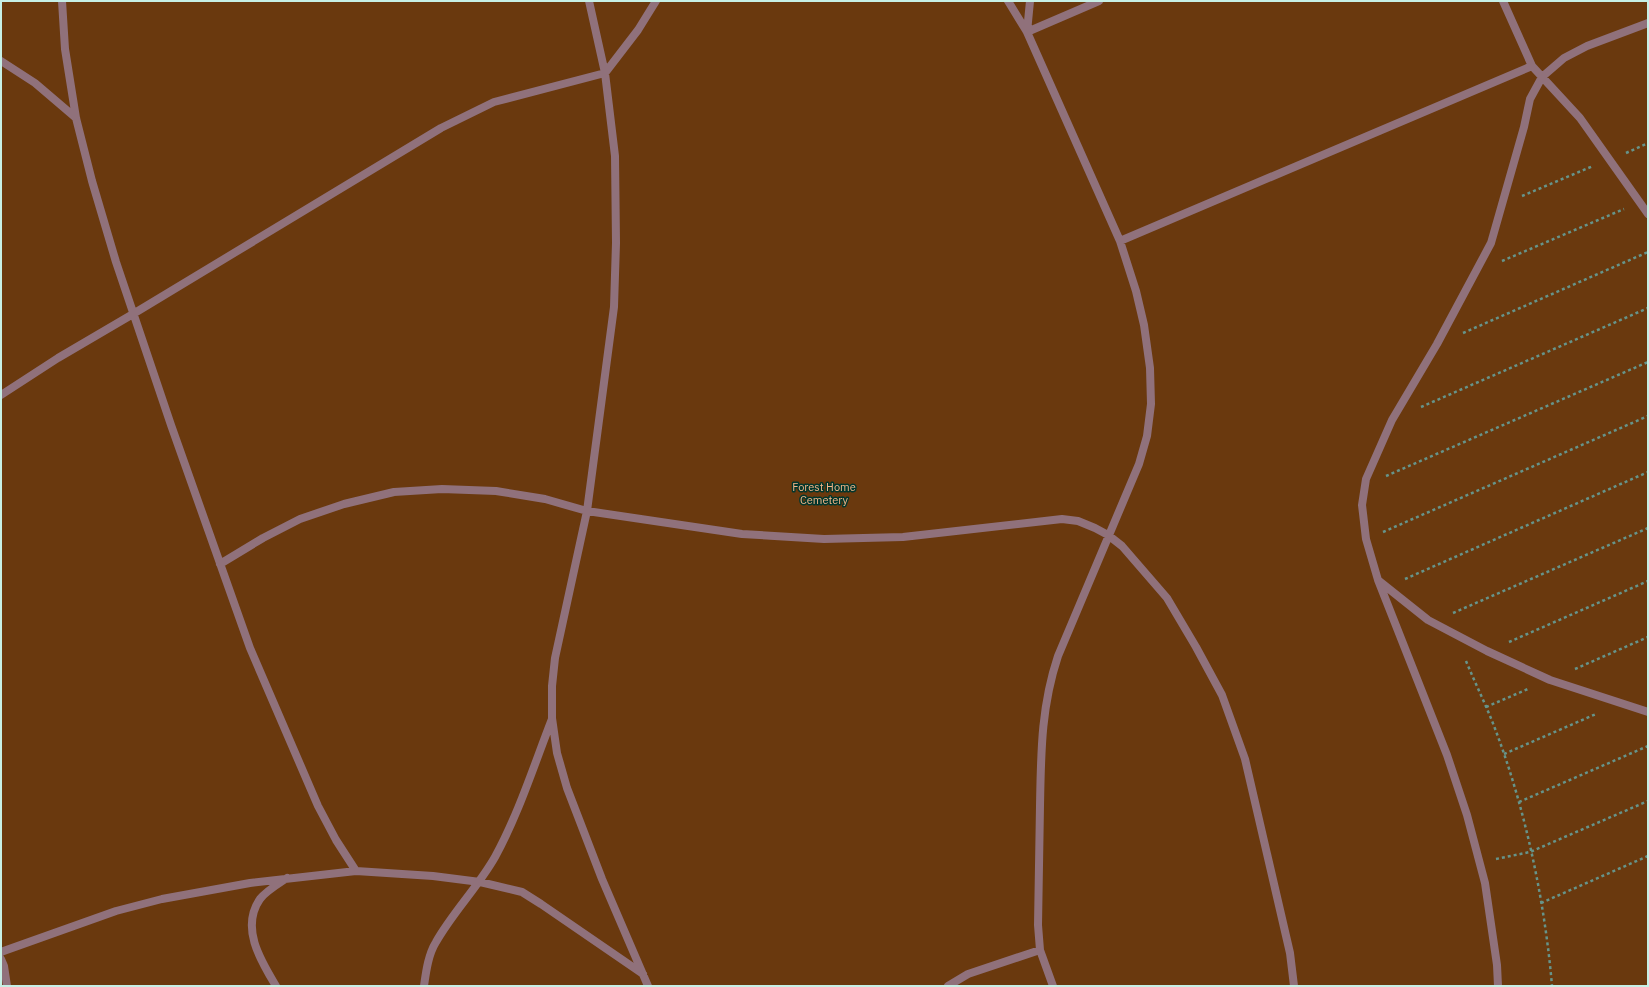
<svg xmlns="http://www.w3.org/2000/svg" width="1649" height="987" font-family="'IBM Plex Sans',sans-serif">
<rect width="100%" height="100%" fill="#0e4037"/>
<!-- green -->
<path fill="#6a390e" d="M1,1h1647v985h-1647z"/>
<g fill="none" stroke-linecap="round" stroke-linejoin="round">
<!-- path -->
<path stroke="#66948a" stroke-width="2.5" stroke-dasharray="3 3" stroke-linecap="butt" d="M1626,153l22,-10
M1522,196l71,-30
M1502,261l122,-52
M1463,333l185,-81
M1421,407l227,-99
M1386,476l262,-114
M1383,532l265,-116
M1405,579l243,-107
M1453,613l195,-85
M1509,642l139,-61
M1466,661c10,24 22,48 31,73 29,78 48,169 55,252
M1575,669l73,-32
M1486,707l42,-18
M1504,754l92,-40
M1519,802l129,-56
M1496,859l34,-7 118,-51
M1541,903l107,-47"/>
<!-- lane -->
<path stroke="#90717b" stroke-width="8" d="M62,1l3,48 11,69 16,63 24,81 55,163 79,223 68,158 18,34 20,31
M589,1l16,72 10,83 1,87 -2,64 -27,204 -32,147 -3,28v32l5,35 10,35 35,91 46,107
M1008,1l19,31 93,209 16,50 8,34 6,43 1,36 -4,32 -8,28 -81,192c-17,51 -17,97 -18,150 -1,40 -1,80 -2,119l2,25 13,36
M1030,1l-3,31 72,-31
M1503,1l29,65 48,52 68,96
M1,61l34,22 41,35
M1120,241l412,-175
M1,395l57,-37 75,-44 308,-186 53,-26 111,-29 33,-43 18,-29
M220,564l43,-26 37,-19 44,-15 50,-12 48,-3 54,2 49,8 42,12 155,23 82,5 79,-2 159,-18 16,2 17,7 13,7 14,11 45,52 29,49 26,48 23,64 45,194 4,33
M1379,581l49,39 59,31 63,29 98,32
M1,952l115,-41 46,-12 88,-16 106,-12 77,5 47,6 42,10 19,12 102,70
M1,959l3,7 3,20
M276,986c-15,-25 -36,-58 -16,-87 6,-8 18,-15 27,-21
M424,986c2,-14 4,-31 12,-44 17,-30 42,-55 59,-85 24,-44 39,-92 57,-138
M948,986l20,-12 72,-24
M1498,986l-1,-21 -12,-82 -18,-68 -20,-60 -69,-175 -12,-41 -4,-34 4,-26 26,-59 45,-76 54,-101 33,-116 6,-28 12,-22 22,-19 23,-12 61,-23"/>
</g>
<g text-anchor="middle" stroke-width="3" stroke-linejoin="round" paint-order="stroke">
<!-- park labels -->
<g font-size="11" fill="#f8b788" stroke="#01362d">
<text x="824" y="491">Forest Home<tspan x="824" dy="13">Cemetery</tspan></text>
</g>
</g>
<!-- border -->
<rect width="1649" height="987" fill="none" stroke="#c7f0e5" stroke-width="4"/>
</svg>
